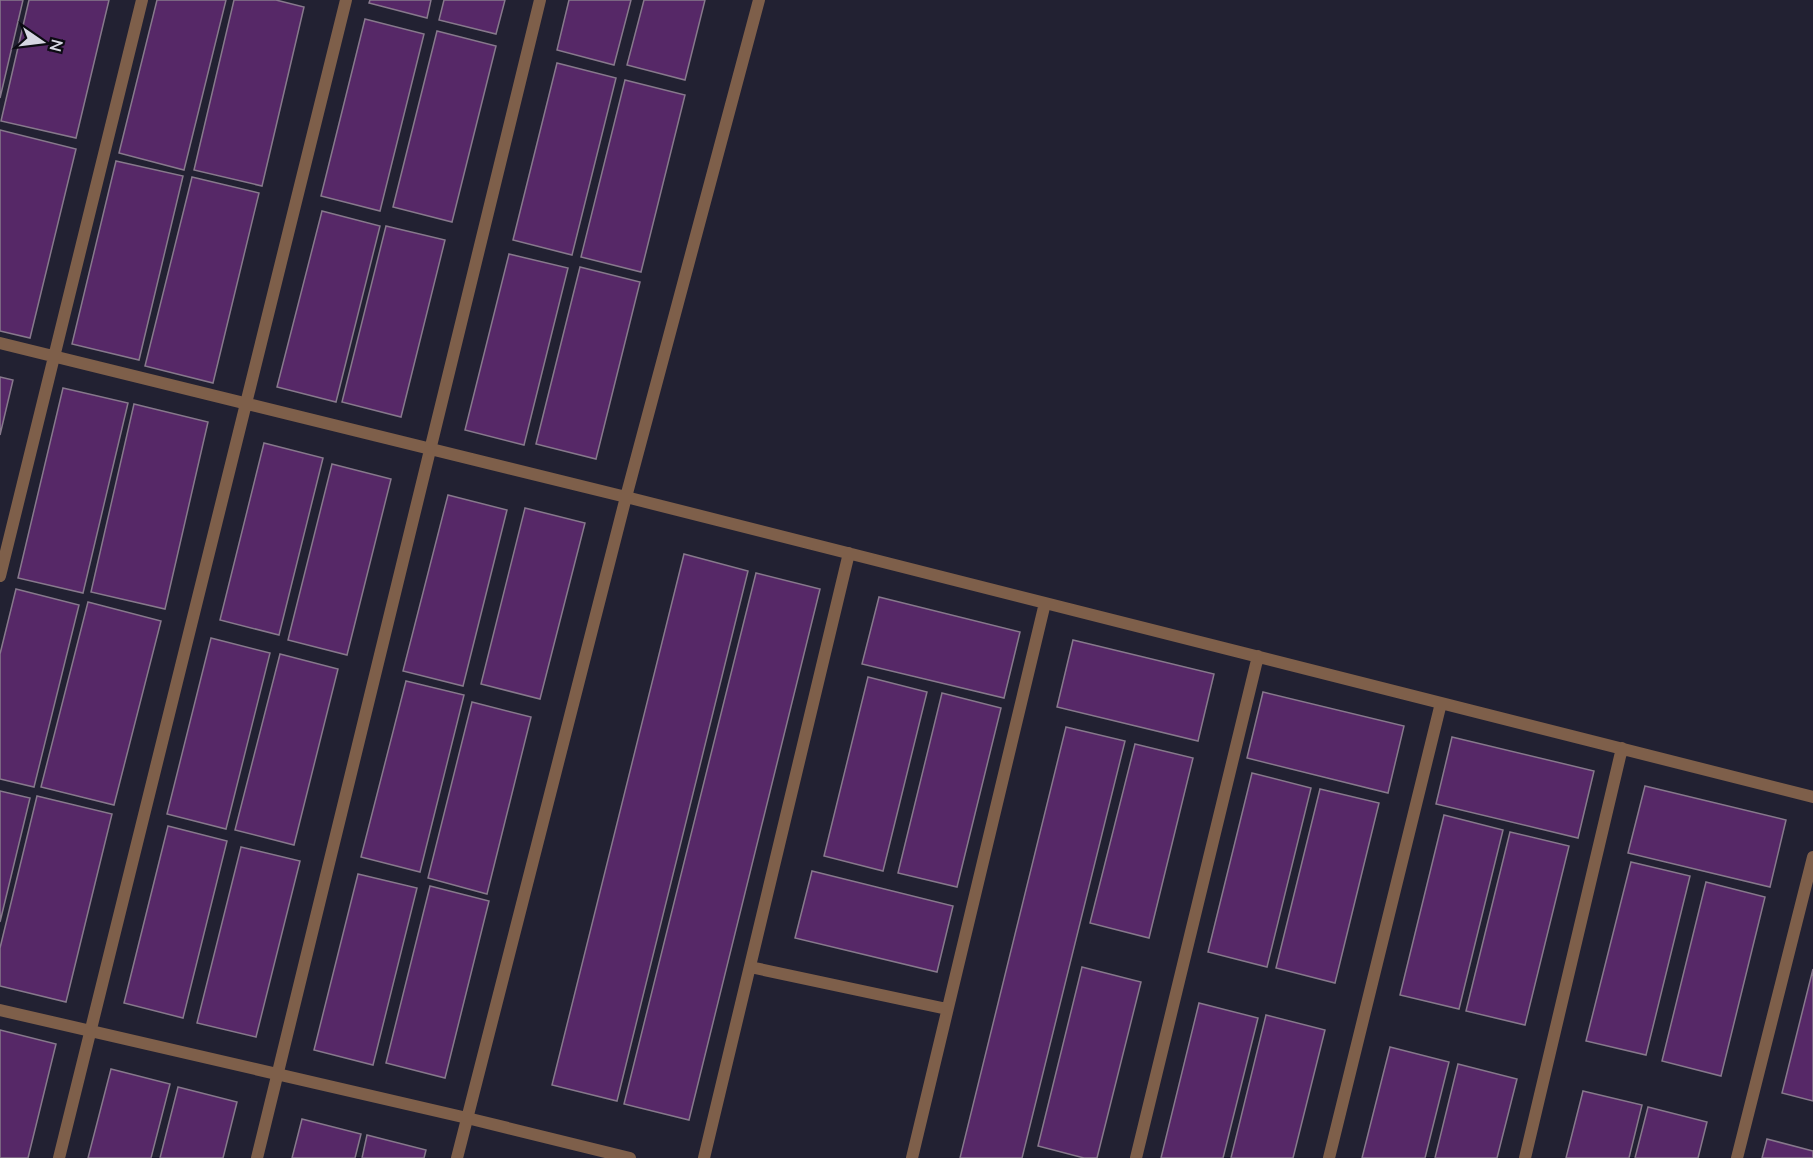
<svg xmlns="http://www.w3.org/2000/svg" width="1813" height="1158" font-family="Mulish,sans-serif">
<rect width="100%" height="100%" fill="#222132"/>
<!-- building -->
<path fill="#562867" stroke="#87798c" stroke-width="1.5" d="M0,0h23l-23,98z
M29,0h80l-33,138 -75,-17z
M157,0h69l-42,170 -65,-17z
M234,0h42l28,7 -42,179 -68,-16z
M370,0h61l-4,18 -58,-15z
M444,0h61l-9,34 -57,-14z
M569,0h62l-17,65 -57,-15z
M644,0h61l-20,80 -58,-15z
M365,19l59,15 -44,177 -59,-15z
M437,31l59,15 -44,176 -59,-15z
M557,63l59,15 -44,177 -59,-15z
M625,80l60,15 -44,177 -60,-15z
M0,130l76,19 -46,189 -30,-7z
M116,161l67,15 -44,184 -67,-16z
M192,177l67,16 -46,190 -68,-17z
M322,211l58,15 -44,176 -59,-15z
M386,226l59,14 -44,177 -59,-15z
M509,254l59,14 -44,177 -59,-15z
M580,267l60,15 -44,177 -60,-15z
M0,377l13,3 -13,55z
M63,388l65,15 -45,190 -65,-15z
M134,404l74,18 -43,187 -74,-17z
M264,443l59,15 -44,177 -59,-15z
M332,464l59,15 -44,176 -59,-15z
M448,495l59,15 -44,176 -60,-15z
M525,508l60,15 -45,176 -59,-15z
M684,554l64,17 -131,530 -65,-16z
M756,573l64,16 -131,531 -65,-16z
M16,589l63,16 -45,182 -34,-8v-125z
M879,597l141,35 -16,66 -142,-34z
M88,602l73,19 -47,184 -73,-18z
M211,638l59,15 -44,176 -59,-15z
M1073,640l141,34 -16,67 -141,-34z
M280,654l58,15 -44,176 -59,-15z
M868,677l59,15 -44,179 -59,-15z
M406,681l58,14 -44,177 -59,-15z
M1263,692l141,34 -16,67 -141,-35z
M942,693l59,15 -44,179 -59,-14z
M472,702l59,15 -44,177 -59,-16z
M1066,727l59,14 -103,417h-62z
M1452,737l142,34 -16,67 -142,-34z
M1135,744l58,14 -44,180 -59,-15z
M1252,773l59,15 -44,179 -59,-15z
M1645,786l141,34 -16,67 -142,-34z
M1320,789l59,14 -44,180 -59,-15z
M0,791l30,7 -30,124z
M37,796l75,18 -46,188 -66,-16v-38z
M1444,815l59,15 -44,179 -59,-14z
M168,826l59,15 -44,177 -59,-15z
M1510,832l59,14 -44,179 -59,-14z
M241,847l59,14 -44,176 -59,-14z
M1631,862l59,14 -44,179 -60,-14z
M812,871l141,35 -16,66 -142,-34z
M358,874l59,14 -44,177 -59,-15z
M1706,882l59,15 -44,179 -59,-15z
M430,886l59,15 -44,177 -59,-15z
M1082,967l59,15 -44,176h-13l-46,-12z
M1813,969v132l-31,-8z
M1199,1003l59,15 -35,140h-62z
M1266,1015l59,15 -32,128h-62z
M0,1030l56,14 -28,114h-28z
M1390,1047l59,15 -24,96h-63z
M1458,1064l59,15 -20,79h-62z
M111,1069l59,15 -19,74h-63z
M178,1087l59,15 -14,56h-63z
M1583,1091l59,14 -13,53h-63z
M1648,1107l59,15 -9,36h-63z
M302,1119l59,15 -6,24h-63z
M367,1135l59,15 -2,8h-62z
M1767,1139l46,12v7h-51z"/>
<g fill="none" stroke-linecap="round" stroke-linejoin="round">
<!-- street -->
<path stroke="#7e5f4a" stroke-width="12" d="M0,343l626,154 1187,300
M0,576l142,-576
M750,967l197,42
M0,1010l467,108 163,40
M59,1158l287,-1158
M257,1158l283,-1158
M457,1158l169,-661 133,-497
M704,1158l145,-605
M912,1158l133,-555
M1136,1158l122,-502
M1329,1158l112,-455
M1525,1158l97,-410
M1737,1158l76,-301"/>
</g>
<!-- north arrow -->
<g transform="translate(42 42) rotate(104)" stroke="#0c0b13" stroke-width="4.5" paint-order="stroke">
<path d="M0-4.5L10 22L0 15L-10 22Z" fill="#d6d6e2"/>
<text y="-9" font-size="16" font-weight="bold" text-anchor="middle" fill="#d6d6e2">N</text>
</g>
</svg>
